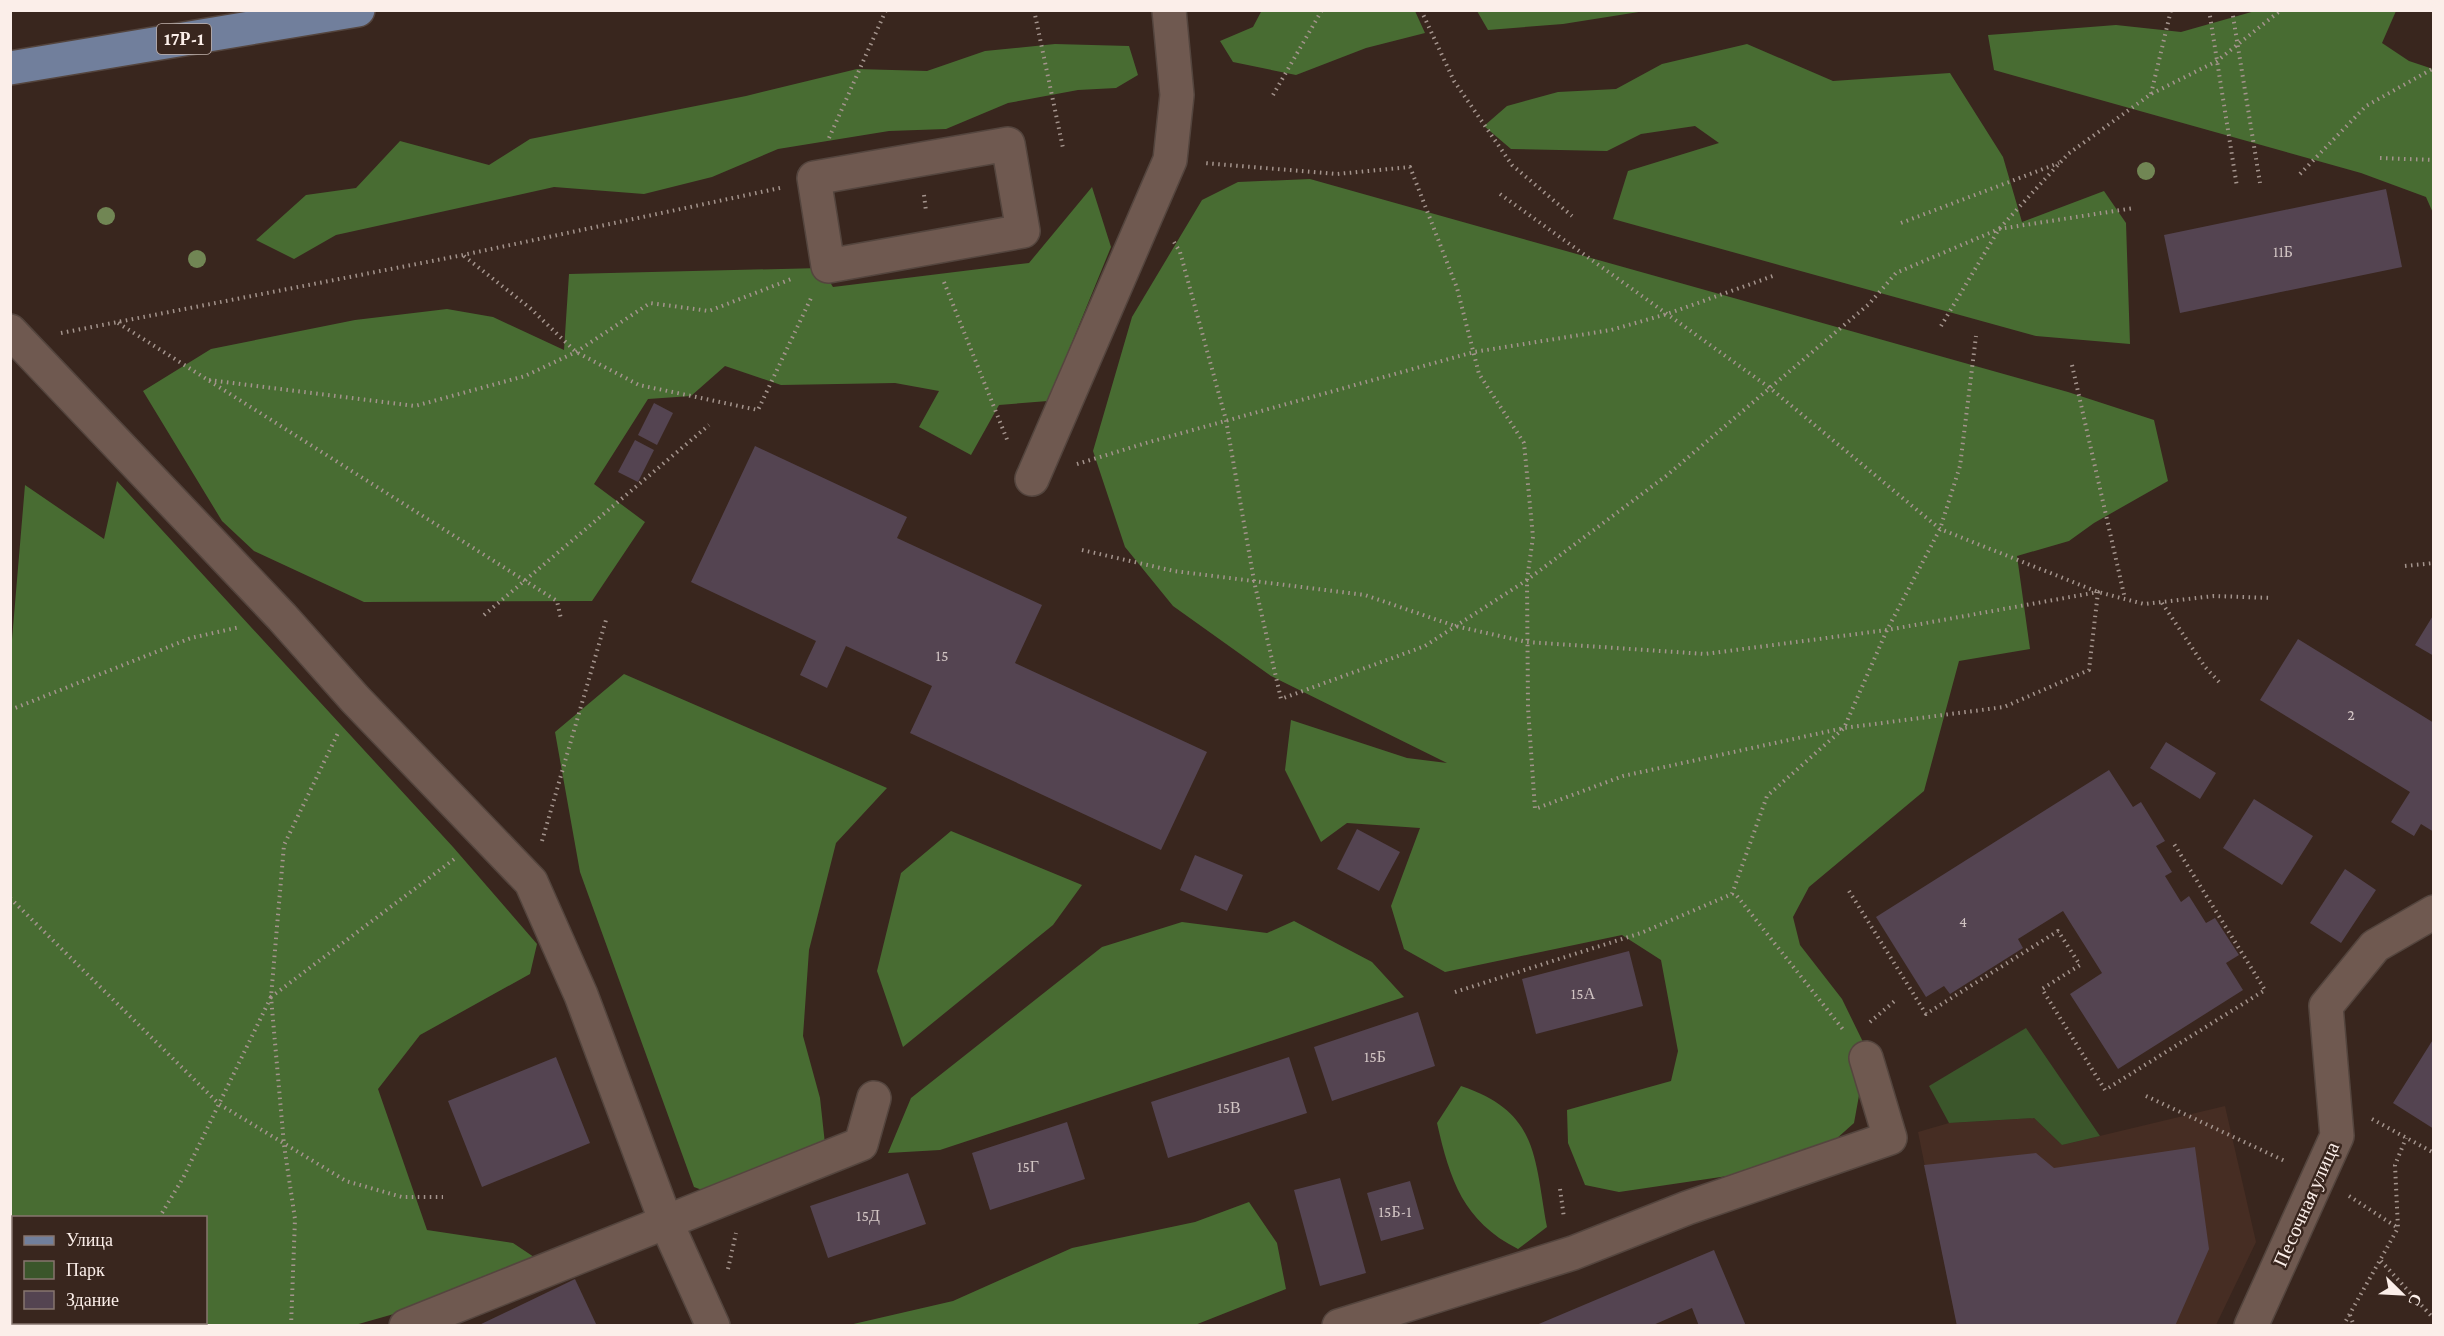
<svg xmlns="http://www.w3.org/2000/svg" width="2444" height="1336" font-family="'Crimson Pro',serif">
<rect width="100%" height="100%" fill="#39261e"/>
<!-- built -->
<path fill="#462d23" d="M2225,1106l31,136 -40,83h-259l-39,-193 31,-9 85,-5 28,27z"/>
<!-- green -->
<path fill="#3b562b" d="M2026,1028l74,108 -38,9 -28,-27 -85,5 -20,-37z"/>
<!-- forest -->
<path fill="#486c32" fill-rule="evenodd" d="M1262,10l153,1 10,22 -59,15 -70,27 -63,-13 -13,-21 33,-14z
M1477,11h168l-82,13 -75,6z
M2255,11h141l-14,32 27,18 24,8v144l-7,-16 -65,-24 -367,-103 -6,-35 128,-10 65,7z
M1055,44l74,2 9,29 -22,13 -38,2 -70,13 -62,26 -57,2 -111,18 -66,28 -68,17 -90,-7 -218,48 -42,24 -38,-19 50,-45 50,-7 44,-47 89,24 41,-26 216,-43 111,-27 70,2 58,-20z
M1747,44l86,37 117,-8 53,84 19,65 82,-31 22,32 4,121 -94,-8 -423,-117 15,-48 91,-28 -24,-17 -54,8 -34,17 -96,-2 -27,-23 23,-20 51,-14 58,-3 46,-25z
M1310,179l758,213 86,28 14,61 -74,42 -25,18 -52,15 13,93 -71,12 -35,130 -115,96 -16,30 7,28 42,54 21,43 -3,48 -6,33 -28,25 -51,21 -156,23 -34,-7 -17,-42 -1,-33 104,-29 7,-30 -17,-91 -39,-25 -177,37 -41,-23 -13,-43 29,-78 -73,-5 -26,19 -36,-72 6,-50 116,38 40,5 -176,-87 -98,-70 -48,-59 -32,-96 39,-134 70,-117 36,-18z
M1092,187l19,60 -63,154 -49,4 -28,50 -52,-28 20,-36 -44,-8 -114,2 -56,-19 -34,30 -43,3 -54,85 51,38 -53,79 -228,1 -82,-38 -28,-13 -32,-30 -79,-130 68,-42 144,-29 92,-11 46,8 71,33 5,-76 252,-6 12,19 196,-24z
M117,481l336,366 84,97 -7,30 -110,61 -42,54 49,141 86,13 21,14 -73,38 -106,30 -344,1 -1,-663 15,-178 79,54zM14,1218h192v104h-192z
M624,674l263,114 -51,55 -27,107 -6,86 17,62 5,46 -115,49 -16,-6 -114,-315 -25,-140z
M951,831l131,54 -29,40 -150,122 -26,-76 24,-98z
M1294,921l78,41 32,35 -464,153 -52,3 23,-55 191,-151 80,-25 85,11z
M1461,1086c78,26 73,71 86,141l-29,22c-55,-28 -68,-69 -81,-126z
M1249,1202l28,41 9,46 -91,36h-346l104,-24 119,-53 123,-26z"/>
<!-- building -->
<path fill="#544451" d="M2386,189l16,78 -222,46 -16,-78z
M654,403l19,10 -16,32 -19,-10z
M635,440l19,10 -16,32 -20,-10z
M755,446l152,71 -10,21 145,67 -27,58 192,89 -46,98 -251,-117 22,-47 -86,-40 -19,42 -27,-13 16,-34 -125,-59z
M2434,614v42l-19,-11z
M2298,639l136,84v109l-13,-8 -7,12 -23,-14 19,-30 -150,-92z
M2166,742l50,31 -16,26 -50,-31z
M2109,770l24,37 8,-5 24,39 -9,5 16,26 -7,4 16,26 8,-6 17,27 9,-5 24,37 -13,8 17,27 -125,79 -48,-75 32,-21 -39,-62 -45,28 5,9 -73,46 -6,-8 -18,11 -50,-80z
M2254,799l59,37 -31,49 -59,-37z
M1357,829l43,23 -21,39 -42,-22z
M1195,855l48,20 -16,36 -47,-21z
M2345,869l31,21 -35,53 -31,-20z
M1629,951l14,55 -107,28 -14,-55z
M1418,1012l17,54 -103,35 -18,-54z
M2434,1038v91l-41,-26z
M556,1057l34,86 -108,44 -34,-86z
M1289,1057l18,56 -139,45 -17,-56z
M1067,1122l18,57 -95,31 -18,-57z
M2195,1147l14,102 -34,77h-218l-33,-161 112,-12 18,15z
M908,1173l18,51 -98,34 -18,-52z
M1340,1178l26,95 -46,13 -26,-96z
M1410,1181l14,48 -43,12 -14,-48z
M1714,1250l32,76h-47l-7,-18 -41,18h-117z
M575,1279l22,47h-120z"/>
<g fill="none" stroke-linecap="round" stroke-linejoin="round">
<defs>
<path id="minor" d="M1008,144l15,87 -195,35 -14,-88z
M10,331l272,286 73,82 176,183 50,113 85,227 47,104
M1032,479l138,-319 7,-65 -8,-85
M406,1326l455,-182 13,-46
M1339,1326l234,-73 114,-45 203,-70 -24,-80
M2251,1326l86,-190 -11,-130 49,-60 59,-34"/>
<path id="major" d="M10,68l348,-58"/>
</defs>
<!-- minor casing -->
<use href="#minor" stroke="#54453e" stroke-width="36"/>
<!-- major casing -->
<use href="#major" stroke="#54453e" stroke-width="36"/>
<!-- path -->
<path stroke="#a4948d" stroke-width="4" stroke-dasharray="1.5 4.5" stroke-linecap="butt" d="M1034,10l29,138
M1421,10l33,71 58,84 60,51
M2209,10l28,177
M2232,10l28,173
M2151,94l20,-84
M1273,95l49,-85
M829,138l57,-128
M2380,158l54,2
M2300,174l66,-68 68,-38
M1500,194l270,194 170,141 158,63 46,12 70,-8 58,2
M924,195l2,16
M1901,223l158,-60
M1174,242l6,10 46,168 28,161 27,118 144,-53 102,-66 139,-104 203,-172 27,-31 103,-44 135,-21
M464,256l66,52 46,44 63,33 119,25 54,-114
M944,282l64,160
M118,323l439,278 4,18
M1941,326l58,-97 69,-75 83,-60 66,-33 64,-51
M61,333l402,-78 317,-67
M2072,365l53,234
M209,380l206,26 110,-30 51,-24 74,-49 59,8 85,-33
M1077,464l69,-21 328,-91 137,-22 56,-16 106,-38
M1082,550l92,21 191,24 90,31 72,16 178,12 182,-24 211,-38 -9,78 -85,37 -160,21 -221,48 -88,33 -7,-101 -1,-128 6,-43 -9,-94 -45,-69 -22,-86 -47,-121 -73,7 -133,-11
M2405,566l29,-3
M2162,603l43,64 16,17
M484,615l225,-190
M10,710l181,-72 49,-11
M542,841l64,-221
M1849,891l77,123 132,-83 22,34 -38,24 63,101 160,-100 -91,-146
M1737,896l108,136
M10,898l209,206 127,77 56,16h41
M1455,992l186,-59 91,-39 35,-98 77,-68 43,-98 53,-101 20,-63 16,-130
M1870,1022l27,-23
M2146,1096l141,66
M2372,1119l62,34
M1560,1189l4,29
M2349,1196l49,32
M159,1218l24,-40 88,-181 13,-152 54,-112
M2381,1261l53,58
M728,1269l8,-36
M2350,1315l4,11
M92,1326l2,-4
M291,1326l4,-107 -11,-74 -13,-148 186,-140
M2343,1326l55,-98 -3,-63 11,-27"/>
<!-- minor -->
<use href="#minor" stroke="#6f5950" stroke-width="33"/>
<!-- major -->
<use href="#major" stroke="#717f9c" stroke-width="33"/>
</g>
<!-- trees -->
<g fill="#718654">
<circle cx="2146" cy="171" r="9"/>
<circle cx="106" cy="216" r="9"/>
<circle cx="197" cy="259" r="9"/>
</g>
<g text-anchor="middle" stroke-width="5" stroke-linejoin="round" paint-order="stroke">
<!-- number labels -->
<g font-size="16" fill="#d1c4c3">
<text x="2283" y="257">11Б</text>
<text x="942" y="661">15</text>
<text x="2351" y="720">2</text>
<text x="1963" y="927">4</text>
<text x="1583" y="999">15А</text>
<text x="1375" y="1062">15Б</text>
<text x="1229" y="1113">15В</text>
<text x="1028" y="1172">15Г</text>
<text x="1395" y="1217">15Б-1</text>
<text x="868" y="1221">15Д</text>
</g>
<!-- shield labels -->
<rect fill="#39261e" stroke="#c1b2ac" stroke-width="1.5" x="157" y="24" width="54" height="30" rx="4.5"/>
<g font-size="18" font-weight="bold" fill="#fbeee9">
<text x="184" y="45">17Р-1</text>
</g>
<!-- street labels -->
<g font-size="20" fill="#fbeee9" stroke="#39261e">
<text transform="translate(2306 1204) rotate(-66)" y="7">Песочная улица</text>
</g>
</g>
<!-- border -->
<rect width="2444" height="1336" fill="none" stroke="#fbeee9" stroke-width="24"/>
<!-- legend -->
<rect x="12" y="1216" width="195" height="108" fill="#39261e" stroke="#87766f" stroke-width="1.5"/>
<rect x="24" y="1236" width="30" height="9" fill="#717f9c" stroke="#87766f" stroke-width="1.5"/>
<text x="66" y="1246" font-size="18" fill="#fbeee9">Улица</text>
<rect x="24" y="1261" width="30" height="18" fill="#3b562b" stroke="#87766f" stroke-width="1.5"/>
<text x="66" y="1276" font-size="18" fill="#fbeee9">Парк</text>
<rect x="24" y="1291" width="30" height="18" fill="#544451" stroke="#87766f" stroke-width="1.5"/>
<text x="66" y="1306" font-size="18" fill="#fbeee9">Здание</text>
<!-- north arrow -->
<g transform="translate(2402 1294) rotate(114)" stroke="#39261e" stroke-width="4.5" paint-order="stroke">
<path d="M0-4.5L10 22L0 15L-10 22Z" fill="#fbeee9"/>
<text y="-9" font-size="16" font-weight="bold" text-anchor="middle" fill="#fbeee9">С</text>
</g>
</svg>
